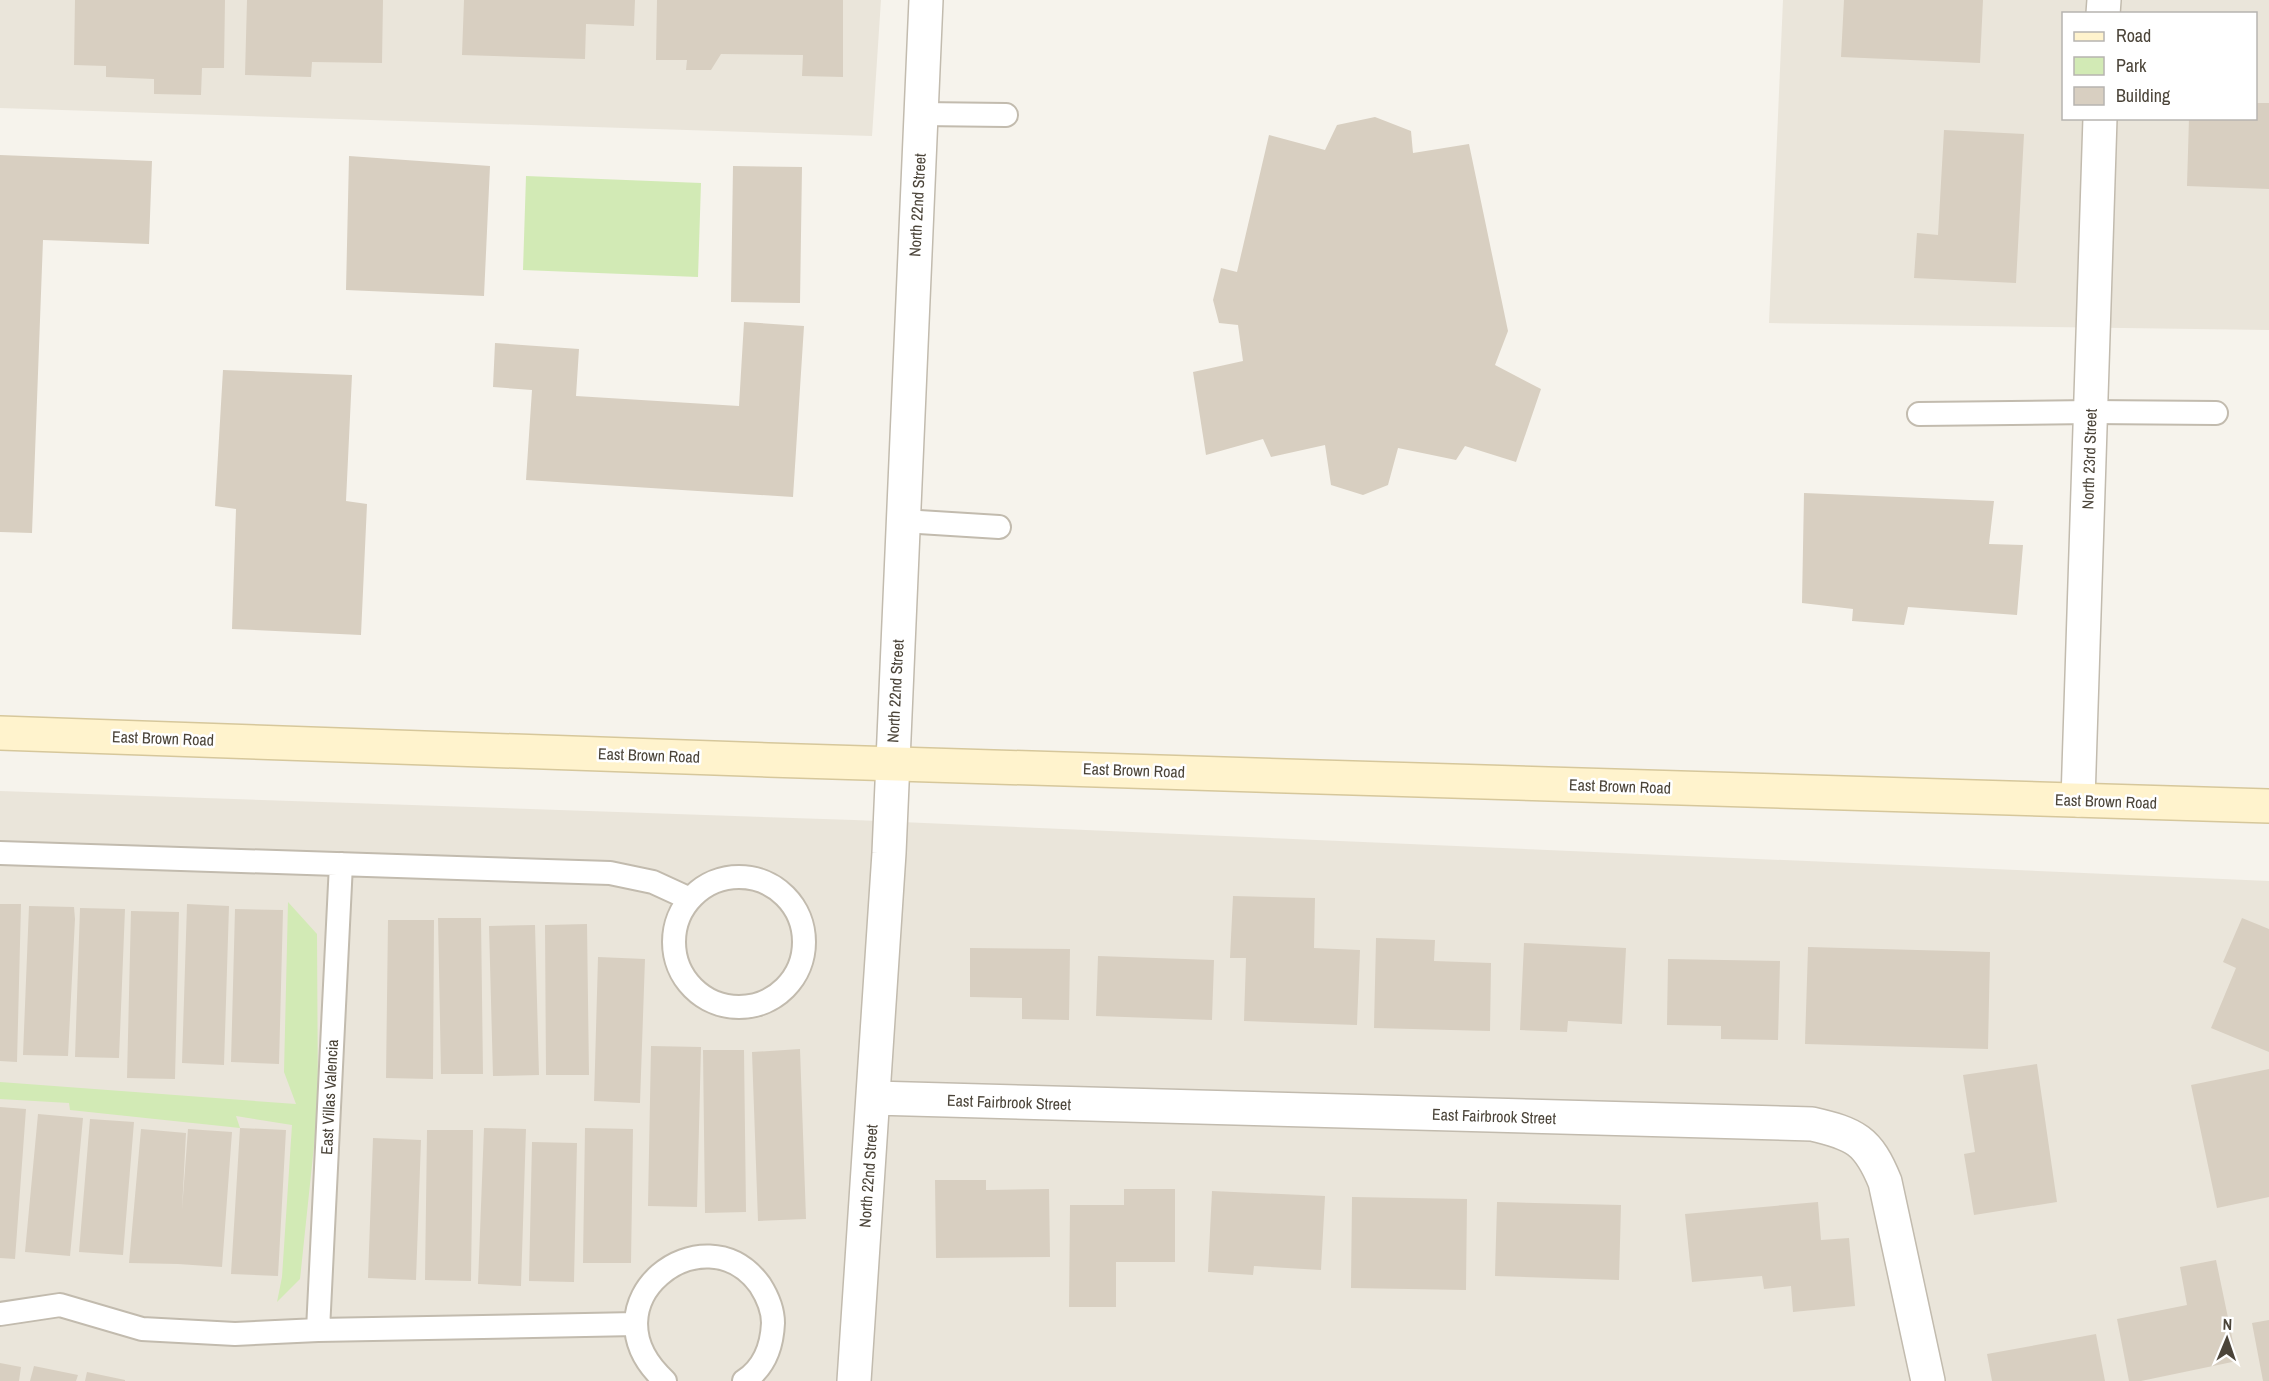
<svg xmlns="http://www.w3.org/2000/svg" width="2269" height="1381" font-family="'Archivo Narrow',sans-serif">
<rect width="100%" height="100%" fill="#f6f3ec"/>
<!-- residential -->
<path fill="#eae5da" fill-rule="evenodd" d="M0,0h881l-9,136 -872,-28z
M1783,0h486v330l-500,-7zM2064,14h192v104h-192z
M0,791l854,29 1415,61v500h-2269z"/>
<!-- green -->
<path fill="#d2eab5" d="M526,176l175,7 -3,94 -175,-7z
M288,902l29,32 1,174 -18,171 -23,23 5,-25 10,-152 -56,-9 4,12 -170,-18 -1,-7 -69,-4v-17l296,22 -12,-32z"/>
<!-- building -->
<path fill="#d8cfc1" d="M75,0h150l-1,68h-22l-1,27 -47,-1v-15l-48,-2v-11l-32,-1z
M247,0h136l-1,63 -70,-1 -1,15 -66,-2z
M464,0h171l-1,26 -48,-2 -1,35 -123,-4z
M657,0h186v77l-41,-1 1,-21 -82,-1 -10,16h-25l1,-10h-31z
M1844,0h139l-3,63 -139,-6z
M2256,103h13v86l-82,-3 2,-68h67z
M1375,117l36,14 2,22 56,-9 39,187 -13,34 46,24 -25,73 -51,-16 -9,14 -58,-12 -10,37 -25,10 -32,-10 -6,-40 -54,12 -8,-18 -57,16 -13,-83 50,-11 -5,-36 -19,-2 -6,-23 8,-32 16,4 32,-137 56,15 12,-25z
M1944,130l80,4 -8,149 -102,-5 3,-45 21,2z
M0,155l152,6 -3,83 -106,-4 -11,293 -32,-1z
M349,156l141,10 -6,130 -138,-6z
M733,166l69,1 -2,136 -69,-1z
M744,322l60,4 -11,171 -267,-17 6,-90 -39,-3 2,-44 84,6 -3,47 163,10z
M223,370l129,5 -6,126 21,3 -6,131 -129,-6 4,-120 -21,-3z
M1804,493l190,8 -5,43 34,1 -6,70 -109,-8 -4,18 -52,-4 1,-12 -51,-6z
M1233,896l82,2 -1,50 46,2 -3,75 -113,-4 2,-63h-16z
M0,904h21l-4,158 -17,-1z
M187,904l42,2 -5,159 -42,-2z
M29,906l45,1 1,12 -7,137 -45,-1z
M80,908l45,1 -6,149 -44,-1z
M235,909l48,1 -4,154 -48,-2z
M131,911l48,1 -4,167 -48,-1z
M438,918h43l2,156h-42z
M2242,918l27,11v123l-58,-24 25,-60 -13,-6z
M388,920h46l-1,159 -47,-1z
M587,924l2,151h-43l-1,-150z
M535,925l4,150 -46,1 -4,-150z
M1376,938l59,2 -1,21 57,2 -1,68 -116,-3z
M1524,943l102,5 -4,76 -54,-3 -1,11 -47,-2z
M1808,947l182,5 -2,97 -183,-5z
M970,948l100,1 -1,71 -47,-1v-21l-52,-1z
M1098,956l116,4 -2,60 -116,-4z
M598,957l47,2 -5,144 -46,-2z
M1668,959l112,2 -2,79 -57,-1v-13l-54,-1z
M651,1046l50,1 -4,160 -49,-1z
M800,1049l6,170 -48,2 -6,-169z
M703,1050h41l2,162 -41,1z
M2037,1064l20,138 -83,13 -10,-61 11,-2 -12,-77z
M2269,1069v128l-52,11 -26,-123z
M0,1107l26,2 -11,150 -15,-1z
M38,1114l45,4 -13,138 -45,-4z
M90,1119l44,3 -11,133 -44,-3z
M240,1128l46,2 -8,146 -47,-2z
M484,1128l42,1 -5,157 -43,-2z
M585,1128l48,1 -2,134h-48z
M141,1129l45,4 -4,77 6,-81 44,3 -10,135 -44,-3 -49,-1z
M427,1130h46l-2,151 -46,-1z
M373,1138l48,2 -5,140 -48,-2z
M532,1142l45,1 -3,139 -45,-1z
M935,1180h51v10l63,-1 1,68 -114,1z
M1124,1189h51v73h-59v45h-47l1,-102h54z
M1212,1191l113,5 -4,74 -67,-4 -1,9 -45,-3z
M1352,1197l115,2 -1,91 -115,-2z
M1497,1202l124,3 -2,75 -124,-4z
M1818,1202l3,38 28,-2 6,68 -62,6 -2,-26 -27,3 -2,-13 -70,6 -7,-68z
M2216,1260l21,101 -96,20h-12l-12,-62 70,-14 -7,-38z
M2269,1320v61h-6l-11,-58z
M2096,1334l9,47h-113l-5,-27z
M0,1363l21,4 -2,14h-19z
M34,1366l44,9 -2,6h-46z
M87,1372l38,8v1h-40z"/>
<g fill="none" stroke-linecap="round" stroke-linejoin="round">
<defs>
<path id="service" d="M921,114l85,1
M1919,414l172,-2 125,1
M903,521l96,6
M0,853l610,20 43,9 37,17
M674 942a65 65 0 1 1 130 0a65 65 0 1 1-130 0Z
M0,1314l60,-9 82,24 93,5 83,-4 23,-466
M318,1330l318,-6
M665,1381c-85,-78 39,-173 95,-96 7,11 13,24 13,38 -1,23 -9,45 -29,58"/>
<path id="minor" d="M2103,14l1,-14
M2078,800l22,-682
M874,1098l938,26c43,10 56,16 73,58l43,199
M854,1381l35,-528 37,-853"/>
<path id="secondary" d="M0,733l768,27 1501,46"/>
</defs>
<!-- service casing -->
<use href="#service" stroke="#c2bbae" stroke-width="26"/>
<!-- minor casing -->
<use href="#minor" stroke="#c2bbae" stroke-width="36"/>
<!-- secondary casing -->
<use href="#secondary" stroke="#d6c79b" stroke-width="36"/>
<!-- service -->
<use href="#service" stroke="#fff" stroke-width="22"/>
<!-- minor -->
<use href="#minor" stroke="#fff" stroke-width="33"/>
<!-- secondary -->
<use href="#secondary" stroke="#fff3cd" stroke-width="33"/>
</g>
<g text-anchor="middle" stroke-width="5" stroke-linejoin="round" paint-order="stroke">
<!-- street labels -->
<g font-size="16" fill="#4b4439" stroke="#fff">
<text transform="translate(917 205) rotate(-87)" y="6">North 22nd Street</text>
<text transform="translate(2089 459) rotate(-88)" y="6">North 23rd Street</text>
<text transform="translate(895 691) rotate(-87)" y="6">North 22nd Street</text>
<text transform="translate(163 738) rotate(2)" y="6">East Brown Road</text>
<text transform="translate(649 755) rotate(2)" y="6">East Brown Road</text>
<text transform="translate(1134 770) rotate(2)" y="6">East Brown Road</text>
<text transform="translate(1620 786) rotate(2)" y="6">East Brown Road</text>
<text transform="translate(2106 801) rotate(2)" y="6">East Brown Road</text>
<text transform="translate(329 1097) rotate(-87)" y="6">East Villas Valencia</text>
<text transform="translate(1009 1102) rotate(2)" y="6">East Fairbrook Street</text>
<text transform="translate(1494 1116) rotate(2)" y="6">East Fairbrook Street</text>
<text transform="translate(868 1176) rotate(-86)" y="6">North 22nd Street</text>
</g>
</g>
<!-- legend -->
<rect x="2062" y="12" width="195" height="108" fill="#ffffff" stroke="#b7b4b0" stroke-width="1.5"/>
<rect x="2074" y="32" width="30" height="9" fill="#fff3cd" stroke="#b7b4b0" stroke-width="1.5"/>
<text x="2116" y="42" font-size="18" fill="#4b4439">Road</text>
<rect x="2074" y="57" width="30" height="18" fill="#d2eab5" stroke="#b7b4b0" stroke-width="1.5"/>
<text x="2116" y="72" font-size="18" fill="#4b4439">Park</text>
<rect x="2074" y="87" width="30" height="18" fill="#d8cfc1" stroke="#b7b4b0" stroke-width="1.5"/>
<text x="2116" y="102" font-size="18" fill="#4b4439">Building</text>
<!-- north arrow -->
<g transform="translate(2227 1339) rotate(2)" stroke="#ffffff" stroke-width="4.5" paint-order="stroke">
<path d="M0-4.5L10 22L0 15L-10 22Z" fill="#4b4439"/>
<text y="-9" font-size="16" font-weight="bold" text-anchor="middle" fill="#4b4439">N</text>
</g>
</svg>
